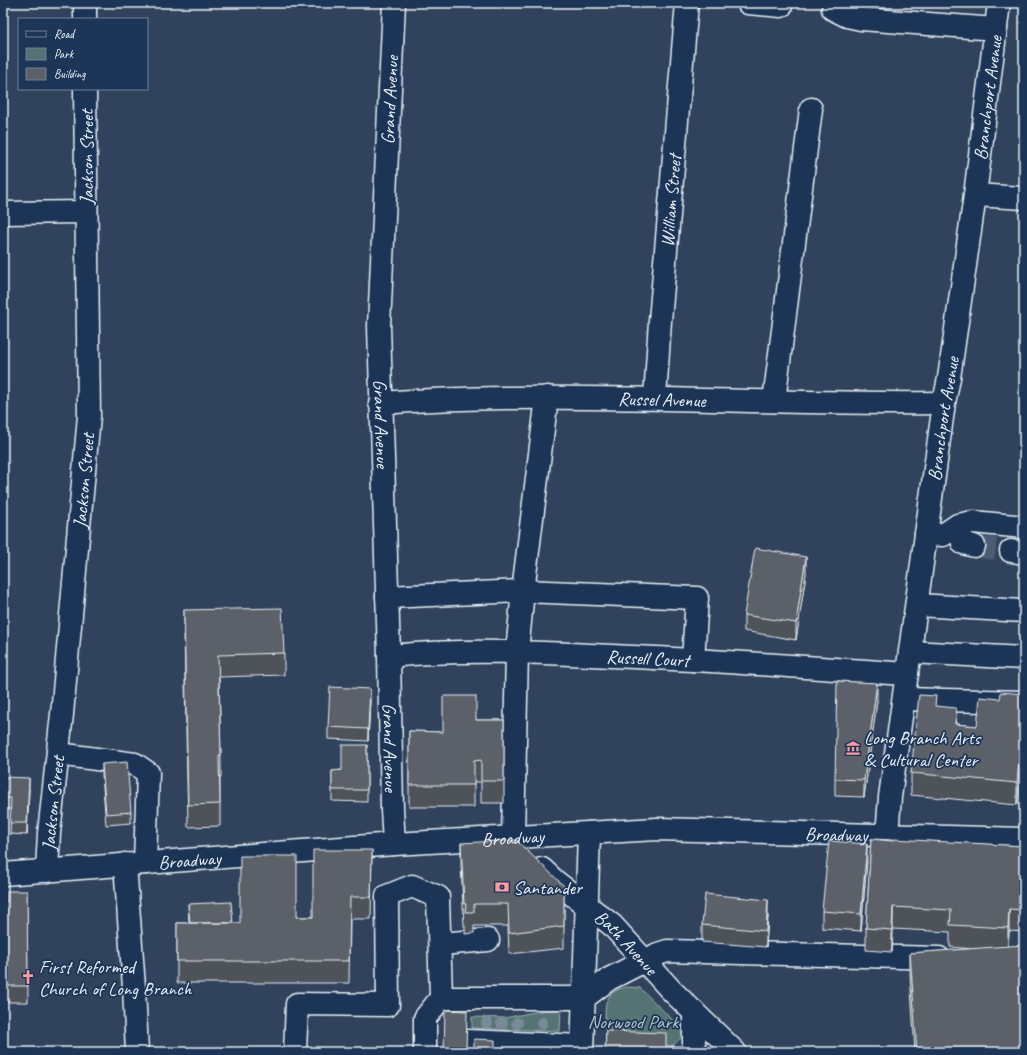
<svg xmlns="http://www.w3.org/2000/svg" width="1027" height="1055" font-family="Caveat,sans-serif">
<rect width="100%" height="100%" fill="#30425c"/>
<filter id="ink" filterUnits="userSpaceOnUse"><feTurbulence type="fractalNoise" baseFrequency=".025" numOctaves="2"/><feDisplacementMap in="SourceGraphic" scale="8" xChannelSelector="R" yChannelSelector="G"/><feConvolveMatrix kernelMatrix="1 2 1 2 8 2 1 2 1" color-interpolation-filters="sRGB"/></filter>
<g filter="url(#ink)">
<!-- green -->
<path fill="#547372" stroke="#9eb2b5" d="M628,987l12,1 46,45 -18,17 -62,-2c0,-11 -2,-36 0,-45 3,-10 12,-15 22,-16z
M561,1010l-1,21 -88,-3v-11l32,1 36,-7z"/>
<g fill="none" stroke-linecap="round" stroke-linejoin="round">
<!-- minor-tunnel -->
<path stroke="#4c5c73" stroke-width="22" stroke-dasharray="22 11" stroke-linecap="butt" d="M974,546l37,5"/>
<defs>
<g id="minor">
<path d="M85,3v16"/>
<path id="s1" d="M394,3l-15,323 10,330 3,153 2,35"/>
<path d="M748,3l33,3"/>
<path d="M833,9l14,7 14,3 135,10"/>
<path d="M975,195l49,3"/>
<path d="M3,213l83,-1"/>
<path id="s2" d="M655,398l5,-77 27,-318"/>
<path d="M774,401l37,-292"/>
<path id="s3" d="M380,403c188,-13 376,2 564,0"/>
<path d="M958,525l5,18 11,3"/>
<path d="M926,534l17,1 15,-10 15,-3 51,5"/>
<path d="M1011,551l13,2"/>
<path d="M387,597l136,-6 174,7 -4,62"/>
<path d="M917,605l107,6"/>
<path d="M911,652l113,6"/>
<path id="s4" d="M389,656c74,-7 148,-4 223,0 98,4 197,11 295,18"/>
<path d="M905,699l119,3"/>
<path d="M58,754l77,10 13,9 -3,90"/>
<path id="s5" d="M887,835l3,-38 54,-394 5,-25 26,-183 24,-192"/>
<path d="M513,837l4,-185 6,-61 24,-194"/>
<path d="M125,864l9,123 3,65"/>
<path id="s6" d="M542,869l14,13 56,43 59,65 64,62"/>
<path id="s7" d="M47,871l2,-38 13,-119 27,-298 -4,-327"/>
<path id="s8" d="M3,874l391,-30 263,-15 367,10"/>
<path d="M440,944l48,-4"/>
<path d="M467,1041l115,5"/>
<path d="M295,1052l2,-48 91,1 -1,-109 25,-10 26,11 3,101"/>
<path d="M425,1052v-34l16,-20h143l25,-19 49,-25 9,-3 272,7"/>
<path d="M582,1052l7,-219"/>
<path d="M694,1052v-40"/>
</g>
</defs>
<!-- minor casing -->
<use href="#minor" stroke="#e8f1f8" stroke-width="25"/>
<!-- minor -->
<use href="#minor" stroke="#1d3557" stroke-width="22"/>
</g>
<!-- trees -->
<g fill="#798a98">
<circle cx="487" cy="1023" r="6"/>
<circle cx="502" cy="1023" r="6"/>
<circle cx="517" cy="1023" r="6"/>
<circle cx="542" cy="1023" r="6"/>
</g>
<!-- wall -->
<path fill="#4e5359" stroke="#e8f1f8" d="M806,573l-10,67 -52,-9v-16z
M184,610l100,43v22l-65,2 2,78v22h-1v49l-32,1 -4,-195z
M1024,694l-7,111 -106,-10v-22l25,-67 20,18 21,2 23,-27z
M370,700l-2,41 -40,-2v-12z
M877,700l-13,97 -29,-1v-17z
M476,720h28v83h-23v-21h-7v25h-65v-76l34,1z
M367,745v57l-35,-1v-30l10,-1z
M102,764l29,48v11l-25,2 -4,-50z
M3,777l26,12 -2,46 -17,-1 1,-25h-8z
M871,839l153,7v86l-15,-1 -1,15 16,106h-109l-5,-77v-22l64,-4 -24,-2v-15l-57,-3 -1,23 -26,-2v-22z
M461,843l103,43v62l-55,6 -1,-28h-34v7l-9,1v-8h-1l-3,-61z
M372,850l-1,69h-21l-1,64h-172v-60h12l-1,-19 45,19h7l57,-6h16z
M867,861l-6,70 -39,-3v-17z
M27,891l1,111h-25v-100l4,-1z
M768,916l-2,31 -64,-5v-17z"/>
<!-- shaded-wall -->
<path fill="#404448" stroke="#e8f1f8" d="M806,557v16l-10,67v-17z
M877,683v17l-13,97v-17z
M370,689v11l-2,41v-12z
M956,708v22l-1,-6z
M1024,713v22l-7,70v-22z
M29,778v11l-2,46v-12z
M867,844v17l-6,70v-17z
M768,900v16l-2,31v-16z
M893,907v22l-1,23v-22z
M1009,909v22l-1,19v-22z"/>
<!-- building -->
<path fill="#5b6167" stroke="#e8f1f8" d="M755,548l51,9 -10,66 -52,-8z
M282,608l2,45 -66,2 3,100h-2l1,49 -32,1 -4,-195z
M837,681l40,2 -13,97 -29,-1z
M330,687l40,2 -2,40 -40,-2z
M1001,692l23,2v19l-7,70 -106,-10 8,-78 17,1 -1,10 21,2 -1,16 22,2 3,-29 20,2z
M443,696h33v24h28v61h-23v-21l-7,1v24h-65v-54l34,1z
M342,745h25v45h-35v-19l10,-1z
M127,762l4,50 -25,2 -4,-50z
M3,777l26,1 -2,45h-17l1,-25h-8z
M871,839l22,2v-2l131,7v64l-15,-1 -1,19 -58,-3 1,-15 -58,-3 -1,23 -26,-2z
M516,840l48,46v40l-55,7 -1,-29h-34v8h-9l1,-8h-2l-3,-61z
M829,841l38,3 -6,70 -39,-3z
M313,850h59l-1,47h-21l-1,64h-172v-38h63v-67h57v61h16z
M7,891h20l1,95h-25v-84l4,-1z
M705,894l63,6 -2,31 -64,-6z
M231,902l2,21h-43l-2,-19z
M1024,945v107h-107l-7,-99z
M445,1010l22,1 -1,41h-22z
M606,1031l60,2v13h17l-1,6h-77z
M474,1039l21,1v12h-21z"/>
</g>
<!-- icons -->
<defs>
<symbol id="museum-bare" viewBox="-9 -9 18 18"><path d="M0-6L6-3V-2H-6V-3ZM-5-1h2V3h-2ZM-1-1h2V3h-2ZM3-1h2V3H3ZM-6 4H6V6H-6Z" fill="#ff9aa2" stroke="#1d3557" stroke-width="2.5" paint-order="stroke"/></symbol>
<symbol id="bank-bare" viewBox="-9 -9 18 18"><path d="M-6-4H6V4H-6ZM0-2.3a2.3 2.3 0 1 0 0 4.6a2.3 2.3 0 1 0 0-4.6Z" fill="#ff9aa2" stroke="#1d3557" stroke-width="2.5" paint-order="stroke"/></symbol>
<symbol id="church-bare" viewBox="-9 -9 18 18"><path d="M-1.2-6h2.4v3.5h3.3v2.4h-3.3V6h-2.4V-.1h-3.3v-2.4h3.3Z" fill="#ff9aa2" stroke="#1d3557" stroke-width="2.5" paint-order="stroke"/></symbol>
</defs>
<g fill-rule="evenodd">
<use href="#museum-bare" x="843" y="738" width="20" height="20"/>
<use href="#bank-bare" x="492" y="877" width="20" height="20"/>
<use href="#church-bare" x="18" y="967" width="20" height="20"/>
</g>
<g text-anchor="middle" stroke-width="3.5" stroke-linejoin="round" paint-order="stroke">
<!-- street labels -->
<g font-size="19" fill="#e8f1f8" stroke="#1d3557">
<text dy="7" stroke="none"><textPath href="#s5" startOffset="744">Branchport Avenue</textPath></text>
<text transform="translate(389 100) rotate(-87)" y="7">Grand Avenue</text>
<text transform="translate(86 157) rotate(-90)" y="7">Jackson Street</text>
<text dy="7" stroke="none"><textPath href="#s2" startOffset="198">William Street</textPath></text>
<text dy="7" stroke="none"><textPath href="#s3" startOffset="282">Russel Avenue</textPath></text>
<text dy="7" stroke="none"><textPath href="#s5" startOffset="420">Branchport Avenue</textPath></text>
<text dy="7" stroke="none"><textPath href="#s1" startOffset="421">Grand Avenue</textPath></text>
<text dy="7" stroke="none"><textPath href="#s7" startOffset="392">Jackson Street</textPath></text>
<text dy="7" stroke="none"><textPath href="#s4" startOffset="259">Russell Court</textPath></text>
<text dy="7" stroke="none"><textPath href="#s1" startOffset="745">Grand Avenue</textPath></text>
<text dy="7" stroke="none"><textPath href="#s7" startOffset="68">Jackson Street</textPath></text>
<text dy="7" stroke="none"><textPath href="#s8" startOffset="835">Broadway</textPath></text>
<text dy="7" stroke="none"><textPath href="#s8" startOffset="511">Broadway</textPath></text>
<text dy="7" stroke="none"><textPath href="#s8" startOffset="187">Broadway</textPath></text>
<text dy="7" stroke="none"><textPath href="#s6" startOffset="112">Bath Avenue</textPath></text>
</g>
<!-- poi labels -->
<g font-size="19" fill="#e8f1f8" stroke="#1d3557" text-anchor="start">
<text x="864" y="744">Long Branch Arts<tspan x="864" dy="22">&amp; Cultural Center</tspan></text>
<text x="513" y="894">Santander</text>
<text x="39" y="973">First Reformed<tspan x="39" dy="22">Church of Long Branch</tspan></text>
</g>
<!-- park labels -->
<g font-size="19" fill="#b4c5c9" stroke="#1d3557">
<text x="633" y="1028">Norwood Park</text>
</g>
</g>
<!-- margin -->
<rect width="1027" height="1055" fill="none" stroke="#1d3557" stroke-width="16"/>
<rect x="8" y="8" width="1011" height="1039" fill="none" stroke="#e8f1f8" stroke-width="1.5" filter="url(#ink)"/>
<!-- legend -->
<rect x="18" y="18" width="130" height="72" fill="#1d3557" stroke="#6e8097"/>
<rect x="26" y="31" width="20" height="6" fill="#1d3557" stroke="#6e8097"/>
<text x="54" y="38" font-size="12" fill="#e8f1f8">Road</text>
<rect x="26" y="48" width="20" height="12" fill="#547372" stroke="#6e8097"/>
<text x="54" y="58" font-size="12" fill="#e8f1f8">Park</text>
<rect x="26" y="68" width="20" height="12" fill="#5b6167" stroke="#6e8097"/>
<text x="54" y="78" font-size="12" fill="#e8f1f8">Building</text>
</svg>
